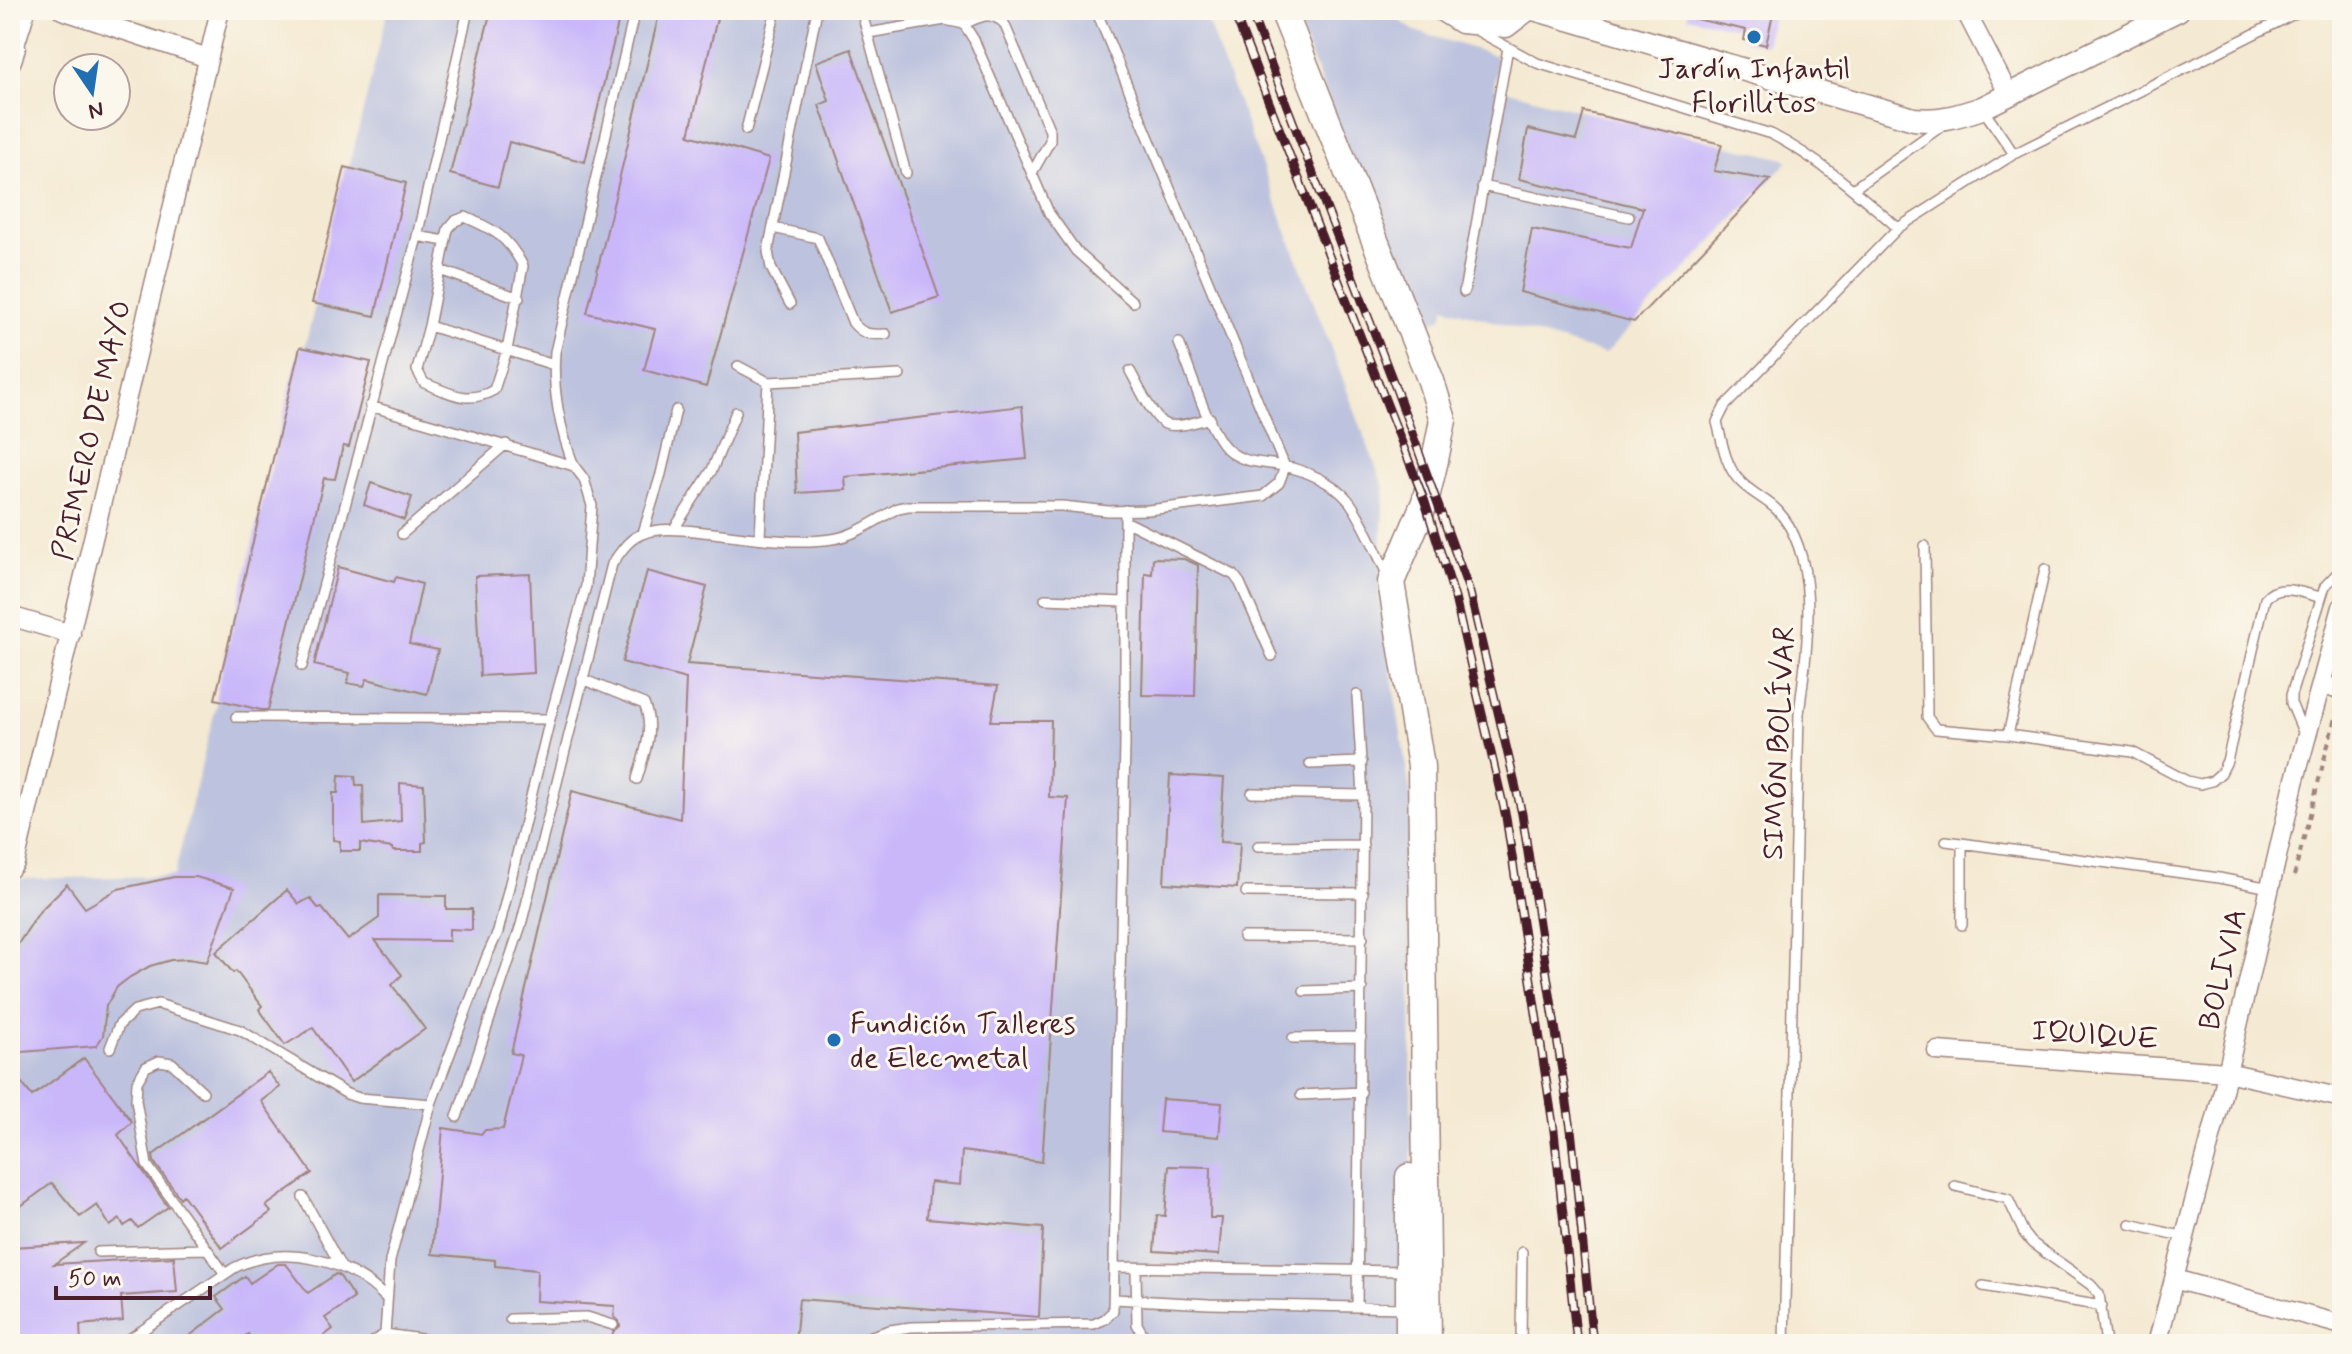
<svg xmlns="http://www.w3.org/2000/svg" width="2352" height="1354" font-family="Mynerve,sans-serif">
<rect width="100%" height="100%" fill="#fbf7ec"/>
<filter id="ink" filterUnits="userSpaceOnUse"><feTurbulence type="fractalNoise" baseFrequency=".0125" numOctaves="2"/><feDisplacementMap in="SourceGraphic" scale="16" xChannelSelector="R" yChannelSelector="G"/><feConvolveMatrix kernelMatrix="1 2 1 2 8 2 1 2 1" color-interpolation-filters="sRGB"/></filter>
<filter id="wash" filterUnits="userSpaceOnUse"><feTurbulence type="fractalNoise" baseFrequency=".006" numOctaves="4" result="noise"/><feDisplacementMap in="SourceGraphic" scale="32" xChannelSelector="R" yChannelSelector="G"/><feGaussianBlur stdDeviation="1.8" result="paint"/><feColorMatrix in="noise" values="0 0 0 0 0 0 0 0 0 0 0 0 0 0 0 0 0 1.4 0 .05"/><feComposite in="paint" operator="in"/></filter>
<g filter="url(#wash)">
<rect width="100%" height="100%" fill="#f4e9d2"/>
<!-- industrial -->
<path fill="#bdc3de" d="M388,10h815l181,478 -5,105 32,205 1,546h-1402v-465l164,-3z
M1293,10h90l32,21 79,24 4,3 -4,29 90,25 205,48 -184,194 -160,-47 -3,11 -25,10z"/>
<g id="blocks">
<!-- building -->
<path fill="#c9b7fa" d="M491,10h109l20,5 -35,147 -76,-20 -11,45 -48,-13z
M660,10h59l-30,125 80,24 -63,228 -62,-17 11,-41 -68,-16z
M1688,10h86l-8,35 -22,-5 2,-10 -59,-13z
M851,49l88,248 -47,15 -73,-207 10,-4 -13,-39z
M1584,112l138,32 -8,27 56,9 -136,142 -114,-30 12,-63 99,19 12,-40 -124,-29 9,-50 48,11z
M345,167l61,16 -31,133 -63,-13z
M300,347l71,15 -22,85 -6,-1 -8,33 -11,-1 -56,232h-7l-46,-11z
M1022,406l5,53 -182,18 1,13 -49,3 -3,-61z
M371,483l41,14 -8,23 -40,-15z
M1153,558l31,1 14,6 -3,131 -53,-1 3,-122 7,1z
M338,567l56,15 2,-5 26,7 -13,60 29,6 -11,44 -60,-15 -3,7 -17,-3 3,-10 -36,-8z
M647,571l60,16 -20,77 311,22 -7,35h60l-2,76 19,1 -26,364 -80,-11 -2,34 -30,-3 -3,36 116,10 -4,89 -240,-18 -4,45h-183l1,-12 7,-6 -1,-5 -5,-4 1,-11 -79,-5 1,-31 -42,-4v-6l-63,-6 11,-126 39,6 3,-4 18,-1 18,-74 -10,-2 61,-262 108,28 6,-140 -64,-17z
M530,574l4,99 -54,3 -5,-100z
M339,775l16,1 1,9h7l1,40 37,-4 -1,-38 24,2 2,57 -4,1v8h-29l-1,-3 -32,-5v8h-20v-10l-7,-1v-47h5z
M1170,775l54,3 -4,64 20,1 -3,45 -73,-5z
M174,877h22l38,11 -27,74 -19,-3 -17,1 -21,6 -20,11 -13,10 -11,19 -3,30 -7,10 -86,7v-97l30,-45 27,-27 18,24 33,-19z
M287,890l12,14 11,-6 9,11 3,-1 26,32 31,-22v-23l67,1v13h26v21l-23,-1v12l-74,-1 27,35 -10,10 33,44 -74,53 -38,-54 -28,17 -26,-36 3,-3 -26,-35 -3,2 -17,-21z
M84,1058l48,64 -14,13 50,72 -30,21 -6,-7 -8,5 -4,-7 -10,7 -13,-21 -17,12 -28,-34 -42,31v-146l22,28z
M268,1072l12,15 -19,14 51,72 -46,33 5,6 -49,36 -39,-53 -3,3 -26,-36 -1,-7z
M1162,1099l60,4 -3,34 -60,-5z
M1169,1166l42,1 -1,51h12l-3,37 -65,-4 3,-36 8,1z
M84,1243l-30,21 120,-7 3,35 -56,4 2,25 -43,4 1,19h-71v-97z
M278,1264h8l22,29 28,-19 3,1 15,23 -29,20 8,11 -20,15h-58l-7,-10 -13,10h-56l46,-35 -9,-12 29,-21 5,7z"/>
</g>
</g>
<g filter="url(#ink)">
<use href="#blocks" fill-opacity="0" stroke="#9f847e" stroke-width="2"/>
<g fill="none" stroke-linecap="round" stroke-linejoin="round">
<defs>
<path id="service" d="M861,10l45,163
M964,24c16,-7 25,-14 40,-1l46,108v10l-18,32
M1474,29l63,34 234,71c47,24 88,60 127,94
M868,33l77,-13 19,4 10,16 75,173 27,38 57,51
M1982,108l32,46
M746,130l30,-120
M1482,186l147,31
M1853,189l90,-64
M465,217c30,13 42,19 58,49l-16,84 -13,40c-27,15 -44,3 -70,-7l-7,-13 12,-44 19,-97 7,-8z
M773,228l45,10 35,85c10,12 18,12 33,11
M417,236l28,5
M440,270l79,28
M1464,292l44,-244
M790,304l-19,-36 -3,-17 49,-241
M429,326l125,39
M1179,343c11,26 29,88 48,106 16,15 36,13 57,17 22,5 49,16 64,34 14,17 29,54 40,76
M738,366l30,16 132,-7
M1130,371c7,12 23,48 35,53 12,5 33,-3 45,-6
M370,406l204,60 10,13 8,27 -6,80 -36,133 -52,213 -11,24 -56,148 -41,157 -5,73 72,10
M574,466c-14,-35 -22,-77 -19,-114l80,-342
M1125,521l109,54 6,8 32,73
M674,529l38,-59 24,-58
M643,533l18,-59 15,-64
M402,534l104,-90
M760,537l8,-155
M1925,546l2,171 9,12 72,6 124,17 55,29 13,3 12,-3 9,-8 6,-12 38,-162c14,-17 37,-6 55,-2
M1045,599l80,3
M302,666l114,-425 52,-231
M582,679l62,25c11,25 0,50 -7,75
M236,717l314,2
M2304,734l-13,-31v-8l34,-109 17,-18
M2008,735l37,-166
M1310,764l52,-2
M1252,793l111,2
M1946,841l273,37 51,10
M1962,843v82
M1258,846l105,-1
M1246,892l117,1
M1243,937l120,1
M1304,991l58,-2
M1293,1038l68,-1
M110,1048l9,-23 16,-15 23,-6 82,26 107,64 12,4 72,6
M203,1092l-31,-29 -13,-2 -13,6 -9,15 -1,18 11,65 78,109
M1301,1095l60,-3
M457,1117l64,-192 91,-361c8,-11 16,-25 30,-30 18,-7 41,-4 61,-2 41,4 87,13 129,7 23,-3 46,-20 66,-31l10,-2h154l46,5 40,-1 115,-14 16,-13 6,-16 -189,-457
M1955,1186l53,13 16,34 8,10 59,42 8,9 7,50
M303,1197l38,70
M2130,1224l55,13
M98,1252l107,-3
M1114,1267l291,4
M1136,1268l1,56 11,20
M1983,1286l119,20
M1114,1299l95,5 197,4
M1357,1306l6,-511 -6,-100
M510,1319l77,-2 26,8
M122,1344l112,-76c48,-25 115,-9 152,30
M369,1344l16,-10
M847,1344l43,-14 21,-3 183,-3 11,-5 8,-8 12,-567v-234
M1521,1344l1,-92
M1784,1344l15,-630c7,-59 24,-156 -22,-204 -11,-11 -28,-18 -39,-31 -13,-15 -16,-38 -21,-57l8,-16 173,-178 116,-74 288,-144"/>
<path id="minor" d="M62,10l146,48
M1965,10l44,85
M14,48l12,-38
M10,616l61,18
M2321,684l21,7
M10,869l5,-6 205,-853
M1937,1051l290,21 115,26
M2174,1279l168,46
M2157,1344l65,-249 72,-312 48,-176"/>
<path id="tertiary" d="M1442,10l19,12 45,4 21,-16
M1537,10l377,109c25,3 44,-3 68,-11l196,-98
M10,47l4,1 -4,12"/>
<path id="secondary" d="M1283,10l148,371 12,39 -8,40 -10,42 -34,80 30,184 7,578
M1409,1177v167"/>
</defs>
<!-- service casing -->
<use href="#service" stroke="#9f847e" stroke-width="12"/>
<!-- minor casing -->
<use href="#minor" stroke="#9f847e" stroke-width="21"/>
<!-- tertiary casing -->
<use href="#tertiary" stroke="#9f847e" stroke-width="25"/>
<!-- secondary casing -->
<use href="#secondary" stroke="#9f847e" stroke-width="29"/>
<!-- path -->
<path stroke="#9f847e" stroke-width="4" stroke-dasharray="6 6" stroke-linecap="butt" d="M2294,876l43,-166"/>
<!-- service -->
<use href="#service" stroke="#fff" stroke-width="9"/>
<!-- minor -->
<use href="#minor" stroke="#fff" stroke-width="18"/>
<!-- tertiary -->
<use href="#tertiary" stroke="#fff" stroke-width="22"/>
<!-- secondary -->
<use href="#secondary" stroke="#fff" stroke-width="26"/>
<defs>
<path id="rail" d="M1233,10l192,492 30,96 51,219 48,314 23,213
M1250,10l146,379 74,204 52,221 49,315 22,215"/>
</defs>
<!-- rail casing -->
<use href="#rail" stroke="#4a1f2b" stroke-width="9"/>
<!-- rail -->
<use href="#rail" stroke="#fbf7ec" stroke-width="6" stroke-dasharray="18" stroke-linecap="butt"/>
</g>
</g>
<!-- markers -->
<g fill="#1f6fb2" stroke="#fbf7ec" stroke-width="3">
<circle cx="1754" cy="37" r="8"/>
<circle cx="834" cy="1040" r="8"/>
</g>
<g text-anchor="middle" stroke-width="6" stroke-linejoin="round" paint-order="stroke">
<!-- poi labels -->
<g font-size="30" fill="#4a1f2b" stroke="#fbf7ec">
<text x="1754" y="78">Jardín Infantil<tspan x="1754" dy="34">Florillitos</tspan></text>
<text x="850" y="1033" text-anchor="start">Fundición Talleres<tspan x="850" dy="34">de Elecmetal</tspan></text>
</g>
<!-- street labels -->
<g font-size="30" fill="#4a1f2b" stroke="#fbf7ec">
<text transform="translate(91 430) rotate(-77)" y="10">PRIMERO DE MAYO</text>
<text transform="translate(1778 743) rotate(-87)" y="10">SIMÓN BOLÍVAR</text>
<text transform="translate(2222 969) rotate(-77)" y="10">BOLIVIA</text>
<text transform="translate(2095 1034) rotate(4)" y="10">IQUIQUE</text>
</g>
</g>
<!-- margin -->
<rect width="2352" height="1354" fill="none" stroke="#fbf7ec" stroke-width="40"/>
<!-- north arrow -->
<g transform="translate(92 92) rotate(167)"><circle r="38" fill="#fbf7ec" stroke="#b4a19f" stroke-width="2"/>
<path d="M0-6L14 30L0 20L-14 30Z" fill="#1f6fb2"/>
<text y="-12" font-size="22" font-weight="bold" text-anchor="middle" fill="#4a1f2b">N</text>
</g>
<!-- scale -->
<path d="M56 1286v12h154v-12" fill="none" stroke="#4a1f2b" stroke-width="4"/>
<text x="68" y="1286" font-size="24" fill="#4a1f2b" stroke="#fbf7ec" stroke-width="6" paint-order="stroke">50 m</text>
</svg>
